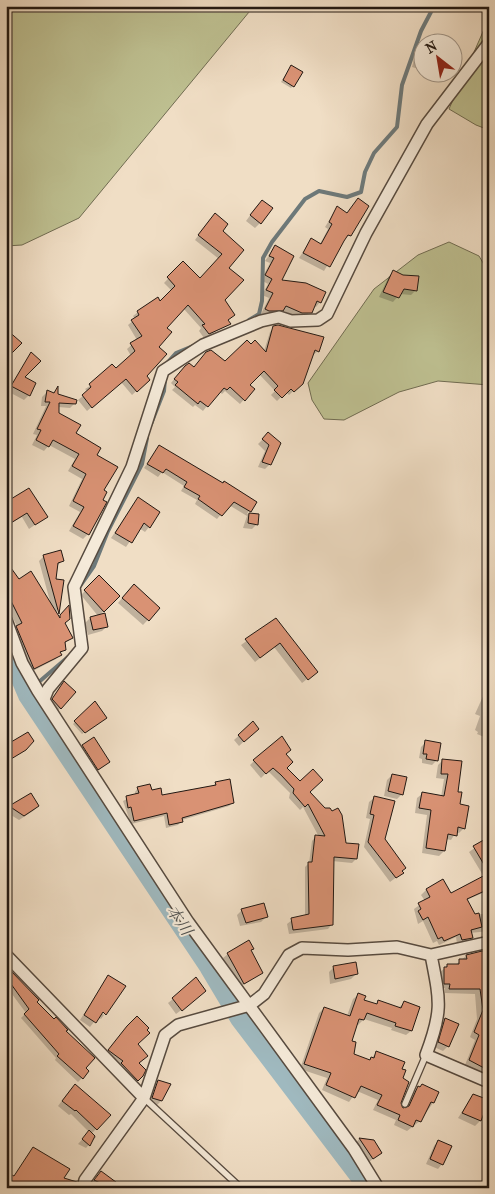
<svg xmlns="http://www.w3.org/2000/svg" width="495" height="1194" font-family="'IM FELL French Canon','Noto Serif JP',serif">
<rect width="100%" height="100%" fill="#f0dec5"/>
<filter id="stains"><feTurbulence type="fractalNoise" baseFrequency=".004" numOctaves="4"/><feColorMatrix values="0 0 0 0 .2 0 0 0 0 .09 0 0 0 0 .02 0 0 0 .5 -.17"/></filter>
<radialGradient id="worn" r=".72"><stop offset=".6" stop-color="#630" stop-opacity="0"/><stop offset="1" stop-color="#630" stop-opacity=".3"/></radialGradient>
<!-- green -->
<path fill="#bec091" stroke="#706c52" d="M6,6h248l-175,212 -57,27 -16,1z
M489,18v112l-13,-5 -27,-16z
M449,242l30,14 10,17v112l-51,-4 -39,11 -55,28 -20,-1 -12,-19 -4,-17 66,-94 44,-34z"/>
<!-- shadow -->
<path fill="#0003" d="M423,41l7,1h-8v28l-10,-3 6,-22z
M289,69l4,17 -2,2 -10,-6z
M257,206l3,17 -5,5 -9,-7z
M337,208l13,27 -7,4 -19,32 -25,-13 12,-18 9,4 8,-15 -3,-2z
M210,219l11,13 7,36 -5,32 11,15 -7,6 2,3 -25,14 -5,-7 2,-3 -18,-20 -18,20 -20,48 -1,8 -12,11 -11,-13 -34,29 -9,-11 10,-8 -3,-3 31,-19 15,-14 -4,-7 10,-9 -9,-15 7,-6 -2,-3 5,-4 22,-9 12,-12 -8,-8 19,-20 17,17 19,-21 -24,-19z
M275,247l5,34 40,21 -4,5 -3,-1 -7,11h-9l-15,-7 -5,5 -16,-1 8,-16 -7,-3 6,-11 -7,-4 9,-17 -5,-2z
M394,271l22,19 -5,5 -11,-1 -7,8 -14,-5 10,-21z
M274,327l44,24 -5,4 -11,28 -13,12 -3,-3 -9,9 -6,-6 4,-4 -16,-17 -11,11 5,4 -13,15 -15,-13 -3,3 -3,-3 -16,20 -8,-6 -2,2 -21,-17 3,-3 -4,-4 10,-12 44,-8 39,-12 6,-19z
M31,354l-8,24 6,17 -5,5 -17,-9z
M57,389v6l18,8 -5,5 -12,-1v7l37,41 7,35 -14,44 -5,5 -14,-8 11,-19 -11,-6 13,-27 -14,-8 7,-12 -26,-14 -5,6 -12,-6 5,-10 -4,-1 13,-28h-5l1,-9 5,-5 5,2z
M268,434l2,30 -5,5 -7,-2 7,-16 -7,-7z
M159,447l96,55 -8,12 11,1 -1,9 -5,5 -9,-1 4,-12 -18,-11 -12,14 -22,-15 2,-4 -16,-9 3,-5 -22,-14 -4,5 -14,-9z
M138,499l11,28 -4,5 -6,-4 -13,19 -15,-9z
M6,504l40,13 -17,12 -7,-12 -16,9z
M44,556l18,5 -5,5 -2,14 8,1 -7,34 2,3 6,-6v12l8,14 -10,7 2,4 -8,10 -27,14 -17,-42 5,-5 -11,-21v-37l45,37 -12,-44z
M99,577l19,19 -19,20 8,10 -5,5 -14,4 -3,-12 5,-5 8,-2 -17,-21z
M129,590l30,18 -16,17 -25,-22z
M276,620l35,56 -9,7 -28,-36 -19,15 -14,-17z
M489,683v56l-12,-5 1,-2 -3,-2 5,-14 -5,-2z
M63,684l-1,22 -5,6 -9,-8z
M95,703l8,16 -21,15 -9,-10z
M6,713l4,6 -4,4z
M253,723v10l-14,13 -5,-6z
M426,742l11,18 -5,5 -10,-2v-4l-3,-1 2,-11z
M83,746l26,16 -16,12 -15,-24z
M284,754l2,14 22,24 48,67 -4,4 -20,-2v63l-4,5 -39,5 -2,-10 5,-4 13,-4v-49l4,-4 3,-22 4,-5 3,1 -16,-30 -3,3 -11,-12 1,-5 -22,-22 -7,7 -11,-13 4,-4z
M443,760l14,33 7,35 -5,5 -3,-1 -5,8 -5,-1 -2,12 -5,5 -17,-3 5,-38 -12,-2 2,-15 5,-4 19,3 3,-18 -8,-1 2,-13z
M392,775l10,19 -5,5 -13,-3 3,-16z
M216,783l16,20 -3,3 -47,14 -4,5 -12,3 -2,-12 -33,8 -8,-23 12,-6v-3l3,-4 23,8 52,-10z
M30,794l8,12 -5,5 -14,9 -13,-8 4,-5z
M374,798l10,42 18,33 -12,9 -26,-35 6,-28 -4,-1 3,-16z
M489,838v52l-33,15 19,10 14,-2v18l-19,2 1,5 -4,4 -10,2 -1,-7 -17,8 -2,-4 -4,2 -10,-22 -5,3 -4,-15 11,-8 -4,-6 5,-5 16,-9 8,14 34,-18 -15,-25z
M242,910l24,7 -5,5 -21,4 -3,-11z
M250,951l11,21 -22,16 -16,-30 5,-4z
M466,956h23v116l-6,-2 -2,3 -16,-8 10,-25 -5,-3 7,-18 -2,-25 -30,-1v-5h-5l-1,-15 8,-7h7z
M334,967l22,7 -5,5 -21,5 -1,-12z
M6,976l58,55 24,41 -10,10 -23,-22 1,-2 -35,-40 5,-5 -20,-27z
M108,976l-11,34 7,5 -3,4 -3,-2 -8,10 -10,-7z
M358,995l5,6 13,4 3,-3 19,6 6,-5 7,28 -5,4 -15,-5 1,-2 -28,-9 -6,6 -2,-1 -6,18 2,13 17,6 7,-8 25,16v39l5,1 7,-17 5,-4 15,15 -13,18 -13,10 -13,-6 2,-5 -23,-10 5,-10 -21,-9 -8,11 -27,-12 5,-12 -27,-9 19,-56 5,-5 23,8 6,-17z
M200,996l-24,18 -8,-11 5,-4z
M137,1017l-1,27 6,32 -9,9 -28,-30 17,-23z
M445,1020l3,26 -5,5 -9,-4 6,-22z
M158,1081l3,20 -7,7 -9,-3 6,-16z
M70,1090l39,26 -18,18 5,3 -10,11 -8,-4 11,-12 -18,-18 -2,1 -11,-9z
M473,1095l15,7 -8,19 -5,5 -17,-8z
M359,1139l14,3 7,11 -12,10 -13,-19z
M438,1141l4,23 -4,5 -12,-5 8,-18z
M96,1177l27,11h-27l-5,-3z"/>
<g fill="none" stroke-linecap="round" stroke-linejoin="round">
<!-- stream -->
<path stroke="#6d797a" stroke-width="4" d="M249,320l10,-6 3,-13 1,-43 9,-16 33,-43 14,-8 28,6 14,-5 4,-20 9,-19 23,-26 5,-42 19,-54 11,-21 5,-4
M168,362l8,-9 17,-7
M151,424l13,-33 1,-12
M80,586l14,-20 14,-35 34,-67 5,-26
M29,695l11,-14 28,-24"/>
<!-- river -->
<path stroke="#9fb9bf" stroke-width="22" d="M6,641l23,54 181,271 31,52 129,170"/>
</g>
<!-- building -->
<path fill="#d99274" stroke="#221812" d="M291,65l12,7 -9,15 -11,-7z
M358,198l11,8 -18,30 -3,-1 -4,6 -14,26 -27,-14 8,-15 10,6 11,-20 -3,-2 8,-16 10,7z
M262,200l11,8 -12,16 -11,-9z
M215,213l13,11 -5,7 21,19 -15,18 15,12 -19,20 10,15 -7,5 3,4 -22,10 -7,-9 3,-1 -17,-19 -21,23 5,4 -13,15 8,7 -20,22 3,4 -13,12 -11,-13 -34,29 -10,-13 9,-8 -2,-3 23,-20 4,4 19,-17 -5,-8 12,-7 -11,-16 8,-5 -2,-4 21,-14 2,4 15,-15 -8,-9 16,-16 17,17 22,-24 -24,-19z
M275,245l19,11 -12,24 24,3 20,9 -5,11 -4,-2 -5,12h-10l-16,-7 -3,5h-14l-4,-2 8,-16 -7,-3 6,-11 -7,-4 9,-17 -5,-2z
M393,270l10,5 16,1 -2,15 -13,-2 -5,9 -16,-6z
M278,325l46,12 -5,15 -4,-2 -12,34 -9,8 -3,-3 -9,9 -8,-8 4,-4 -14,-15 -14,14 5,4 -10,12 -15,-14 -3,3 -3,-2 -16,19 -8,-6 -2,3 -23,-19 3,-3 -4,-3 11,-13 4,-3 5,4 12,-15 5,-2 14,11 22,-21 4,4 4,-4 11,12 7,-26z
M6,329l16,14 -16,16z
M31,352l10,9 -16,16 11,6 -6,13 -19,-10z
M58,386v8l19,6 -1,4 -17,-1v10l22,12 -5,8 25,15 -4,7 21,12 -14,23 3,2 -4,8 4,2 -18,33 -16,-9 11,-19 -11,-6 13,-27 -14,-8 7,-12 -26,-14 -4,7 -13,-7 5,-10 -4,-1 13,-27h-5l2,-12 7,3z
M268,432l13,11 -10,22 -9,-3 7,-17 -7,-6z
M159,445l64,38 1,-2 33,21 -6,10 -17,-10 -12,14 -24,-17 2,-3 -16,-9 3,-5 -21,-13 -3,4 -16,-9z
M29,488l19,29 -13,8 -8,-12 -21,13v-24z
M138,497l22,15 -10,16 -6,-5 -12,20 -17,-10z
M249,513l10,1 -1,11 -10,-2z
M61,550l3,11 -6,2 -2,16 8,1 -5,34 -16,-59z
M6,561l13,18 12,-8 29,47v-3l9,-10 1,14 -5,4 8,15 -8,4 1,8 -6,2 2,3 -28,14 -18,-43 6,-3 -12,-24 -4,2z
M99,575l21,21 -16,16 -20,-22z
M134,584l26,24 -11,13 -27,-23z
M105,613l3,14 -15,3 -3,-13z
M276,618l42,54 -10,8 -28,-37 -20,15 -15,-19z
M64,681l12,11 -15,17 -9,-10z
M95,701l12,17 -22,15 -11,-12z
M253,721l6,8 -15,13 -6,-7z
M28,732l6,9 -8,9 -20,12v-17z
M282,736l9,14 -5,4 7,8 -6,6 13,13 13,-12 10,11 -13,12 15,16h5l2,3 6,-3 4,7 4,28 13,1 -2,15 -23,-2 -1,68 -40,5 -2,-12 18,-4 -1,-52h4l3,-27 10,1 -17,-32 -3,3 -12,-14 1,-4 -13,-14 -8,-7 -7,6 -13,-14z
M94,737l16,25 -12,8 -16,-25z
M425,740l16,3 -3,18 -12,-2 1,-5h-4z
M442,759l20,2 -4,31h4l-2,12 9,2 -4,23 -7,-2 -1,9 -9,-2 -3,17 -19,-3 5,-38 -12,-2 3,-16 22,4 4,-22h-7z
M392,774l15,3 -4,18 -15,-4z
M230,779l4,24 -52,15 1,4 -14,3 -2,-12 -33,8 -3,-14 -3,1 -2,-12 13,-3 -2,-6 13,-3 2,6 9,-2 1,7 54,-10 -1,-3z
M31,793l8,13 -15,10 -15,-10z
M374,796l21,5 -10,38 21,29 -4,3 2,2 -8,5 -28,-36 6,-27 -4,-1z
M489,837v52l-22,10 8,15 4,-1 3,14 -11,3 2,8 -11,2 -2,-6 -16,7 -2,-4 -4,2 -10,-22 -5,3 -5,-9 3,-2 -3,-6 12,-6 -4,-8 17,-10 8,14 38,-20 -16,-27z
M264,903l4,14 -22,6 -5,-14z
M249,940l5,9 -3,1 12,23 -19,11 -17,-31z
M482,951h3l1,4h3v108l-3,6 -17,-9 10,-25 -5,-3 9,-22 -3,-21h-31l1,-5h-6v-17h3v-3h12v-5h8l-1,-4z
M356,962l2,12 -23,5 -2,-13z
M10,970l29,30 -2,2 17,17 2,-2 12,13 -2,1 29,27 -9,10 3,3 -6,8 -26,-23 2,-2 -35,-40 5,-5 -23,-32v-3z
M108,975l18,11 -20,29 -3,-3 -7,11 -12,-8z
M196,977l10,14 -24,20 -10,-13z
M358,993l8,3 -2,4 13,4 1,-4 23,8 3,-7 16,6 -8,24 -17,-5 1,-3 -29,-10 -3,7 -5,-1 -7,22 4,1 -2,12 16,6 1,-3 3,1 2,-7 29,11 -3,7 4,1 -3,8 6,4 -8,21 2,5 6,-2 9,-20 2,1 2,-3 17,8 -5,11 -3,-1 -10,20 -5,-2 -3,7 -15,-7 2,-5 -23,-10 5,-10 -21,-9 -6,12 -29,-13 5,-12 -27,-9 20,-57 26,9z
M137,1016l12,12 -2,2 3,3 -12,11 10,12 -9,7 7,7 -3,6 -5,5 -17,-18 2,-2 -15,-11 19,-24z
M445,1018l14,6 -10,23 -11,-5z
M158,1080l13,4 -9,17 -10,-3z
M75,1084l36,31 -14,15 -21,-20 -1,1 -13,-10z
M473,1094l16,6 -8,21 -19,-8z
M89,1130l6,6 -5,10 -8,-7z
M359,1138l15,2 8,13 -9,6z
M438,1140l14,6 -9,19 -13,-6z
M33,1147l37,22 -6,9 13,4 -1,6h-70v-16l8,4z
M101,1171l23,17h-14l-16,-8z"/>
<g fill="none" stroke-linecap="round" stroke-linejoin="round">
<defs>
<path id="lane" d="M144,1098l97,90
M405,1104l21,-49"/>
<path id="street" d="M6,620l16,43 16,28 150,231 166,227 24,39
M44,699l4,-10 34,-41 -8,-61 58,-120 31,-96 40,-26 58,-24 18,-4 12,4 27,-1 9,-6 39,-81 61,-109 62,-81
M6,955l138,143
M431,955c9,46 12,55 -5,100l63,27
M83,1188l2,-8 59,-82 21,-63 13,-10 72,-20 14,-11 25,-39 13,-7 46,2 49,-3 34,8 58,-13"/>
</defs>
<!-- lane casing -->
<use href="#lane" stroke="#564a3f" stroke-width="8"/>
<!-- street casing -->
<use href="#street" stroke="#564a3f" stroke-width="14"/>
<!-- lane -->
<use href="#lane" stroke="#f5ead9" stroke-width="5.5"/>
<!-- street -->
<use href="#street" stroke="#f5ead9" stroke-width="11"/>
</g>
<g text-anchor="middle" stroke-width="4" stroke-linejoin="round" paint-order="stroke">
<!-- water labels -->
<g font-size="16" font-style="italic" fill="#4e504f" stroke="#f5ead9">
<text transform="translate(180 920) rotate(56)" y="6">本川</text>
</g>
</g>
<!-- margin -->
<rect width="495" height="1194" fill="none" stroke="#f0dec5" stroke-width="25"/>
<rect x="8" y="8" width="480" height="1179" fill="none" stroke="#221812" stroke-width="2.5"/>
<rect x="12" y="12" width="470" height="1169" fill="none" stroke="#221812"/>
<!-- north arrow -->
<g transform="translate(438 58) rotate(329)"><circle r="24" fill="#f5ead9" stroke="#a19689"/>
<path d="M0-4L9 19L0 12L-9 19Z" fill="#8f2418"/>
<text y="-8" font-size="14" font-weight="bold" text-anchor="middle" fill="#221812">N</text>
</g>
<rect width="100%" height="100%" filter="url(#stains)"/>
<rect width="100%" height="100%" fill="url(#worn)"/>
</svg>
